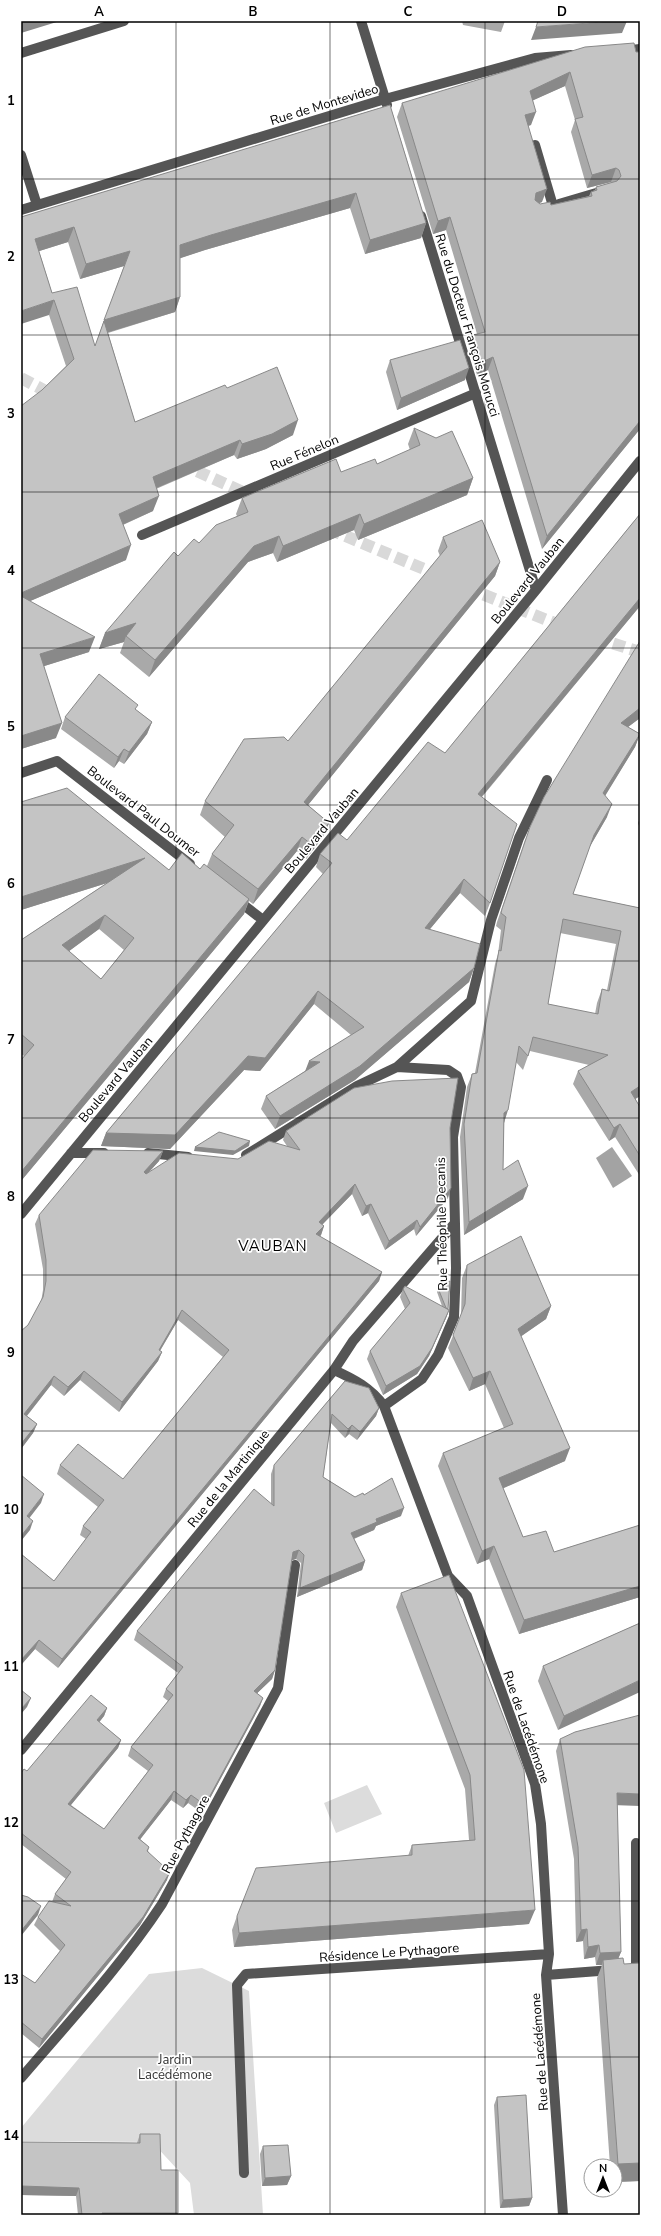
<svg xmlns="http://www.w3.org/2000/svg" width="661" height="2236" font-family="'Nunito Sans',sans-serif">
<rect width="100%" height="100%" fill="#fff"/>
<!-- green -->
<path fill="#dcdcdc" d="M367,1785l15,29 -46,19 -12,-30z
M202,1968l47,23 14,224h-69l-4,-32 -38,-41 -131,-1v-13l128,-154z"/>
<!-- water -->
<path fill="#a3a3a3" d="M612,1147l20,29 -19,12 -17,-30z"/>
<g fill="none" stroke-linecap="round" stroke-linejoin="round">
<!-- highway-tunnel -->
<path stroke="#d9d9d9" stroke-width="12" stroke-dasharray="12 6" stroke-linecap="butt" d="M21,378l36,19
M181,464l71,32
M329,529l114,48
M467,588l100,40
M596,638l44,14"/>
<!-- minor -->
<path stroke="#555" stroke-width="10" d="M361,21l26,84
M623,51l17,-2
M21,53l103,-32
M535,145l18,61
M21,155l16,50
M559,204l44,-13
M21,210l364,-111 150,-41 36,-3
M421,216l115,374
M142,535l334,-142
M21,773l36,-12 133,103
M236,899l27,21
M397,1067l74,-66 20,-81 28,-82 28,-58
M71,1153h33
M148,1153l40,4
M246,1155l111,-69 40,-19 51,3 9,6 4,11 -8,50 3,131 -2,49 -16,38 -16,24 -38,27
M21,1214l515,-624 104,-129
M334,1370c20,9 37,18 50,36l64,170 19,20 68,188 6,40 6,99 2,31 -3,21 17,240
M21,1750l313,-380 19,-29 102,-118
M636,1843v126
M546,1975l66,-5
M21,2078c48,-56 100,-112 141,-174l116,-216 17,-123
M244,2173l-7,-188 9,-11 303,-20"/>
</g>
<!-- wall -->
<path fill="#a9a9a9" fill-rule="evenodd" d="M462,21h43l-4,11 -38,-7z
M636,52h4v377l-98,120 -54,-179 -11,5 -8,-27 4,-13 4,-1 -31,-104 -13,4 -36,-117 5,-14zM565,86l10,34 -4,12 16,56 24,-6h1l-16,5 -1,3 -4,2 -2,4 -38,9 -11,-1 -1,-1 3,-1 -14,-76 3,-1 2,-25z
M390,105l36,118 -5,15 -56,16 -15,-46 -145,42 -25,8v39l-5,15 -67,21 27,89 92,-34 66,47 -27,14 -29,10 -3,-4 -78,34 -3,22 -30,14 3,35 -96,41 59,51 -45,14 12,72 -35,11 21,-359 24,-24 -17,-51 -28,-98zM68,242l12,37 44,-13 -29,80 -43,-53 -13,-42z
M390,360l75,20 -68,30 -11,-38z
M414,428l59,50 -6,17 -109,45 -4,-10 -77,32 -4,-9 -25,9 -99,115 -29,-24 4,-11 -25,7 6,-16 73,-77 21,-13 38,-27 -1,-2 6,-16 99,-26 36,-8 33,-14 -2,-6z
M640,514v92l-158,191 8,106 -5,13 -25,-23 -30,36 44,39 -5,14 -114,98 -80,49 -14,-20 5,-13 39,-25 46,-36 -37,-31 -54,67 -16,-1 -74,79 -69,-3 5,-13 217,-259 -7,-7 4,-13 27,-14 98,-87z
M443,537l57,25 -5,14 -187,229 21,18 -6,14 -17,22 -9,-8 -44,53 -4,-3 -5,13 -223,267v-121l3,-4 -3,-2v-114l86,-57 -86,27v-108l148,68 31,-1 7,-3 5,-12 13,-17 -25,-22 5,-14 83,-60 152,-185 -2,-5zM99,929l25,21 -23,29 -32,-28z
M640,641v77l-12,9 12,7 -5,13 -30,48 2,22 -18,31 -16,46 67,14v188l-5,3 5,8v69l-25,-39 -6,4 -36,-57 5,-13 11,-6 -59,-14 -2,5 -5,14 -7,-8 -12,61 -1,47 20,29 -59,36 -4,-98 7,-50 5,-13 3,-1 20,-109 3,-10 3,-24 -5,-4 1,-4 28,-82zM560,933l56,11 -9,46 -5,-1 -5,14 -2,11 -47,-10z
M136,710l16,12 -5,12 -23,30 -5,-3 -5,7 -53,-39 4,-12z
M640,818v11l-2,-6z
M450,1128l-2,70 -32,38 -2,-7 -29,21 -17,-37 -6,3 -10,-22 -30,31 2,1 -3,9 -1,2 62,35 -3,9 -321,387 -23,-19 -14,16v-111l33,27 32,-42 -6,-4 3,-9 15,-19 -41,-33 3,-9 63,14 100,-122 -45,-37 -18,31 2,1 -4,9 -39,51 -39,-32 -16,16 -13,-11 -24,31 10,8 -4,9 -12,16 7,-124 13,-23 2,-12v-21l-8,-45 4,-9 124,-64 -4,10 -11,12 90,-14 49,-13 -4,-6 3,-9z
M467,1265l84,41 -5,13 -25,17 44,125 -62,27 20,49 31,15 86,-27v72l-121,37 -30,-75 -12,5 -39,-98 5,-13 61,-25 -19,-44 -16,7 -21,-43 13,-32 1,-38z
M438,1288l10,21 1,1 -3,8 -17,38 -12,18 -34,21 -16,-36 3,-8 35,-42 -5,-12 3,-8 39,17 -5,-14z
M345,1381l34,27 -3,8 -19,24 -8,-6 -4,4 -14,-15 -8,54 32,20 9,-2 37,21 -25,10 -2,4 -20,9 11,22 -3,9 -65,27 4,-34 -5,-4 -4,1 -17,110 -3,9 -15,14 6,5 -3,8 -58,107 -14,-10 -5,5 -12,-8 -31,39 9,8 -1,4 19,29 -27,45 -101,123 -18,-15v-59l14,9 25,-32 -26,-26 4,-8 14,-15 3,-8 11,-15 -45,-35v-71l6,-2 80,-63 -3,8 -5,6 22,18 -3,8 -47,57 33,24 44,-58 -20,-15 3,-9 37,-46 -5,-4 3,-8 12,-16 -44,-33 3,-9 134,-127v-30l3,-9z
M401,1593l128,331 -295,23 -2,-17 5,-14 171,-60 4,-11 57,-5 -4,-51 -69,-182z
M640,1623l-82,107 -20,-49 5,-15z
M560,1739l57,66 4,147 -3,7 22,222 -25,1v-16h-5l-13,-188 5,-13h-6l-1,-8 -11,2 -1,-18 -7,1 -2,-83 -18,-108z
M497,2097l35,101 -3,8 -29,2 -6,-103z
M140,2134l21,36 17,43v2h-100l-2,-19 -55,-1v-53l116,1z
M263,2146l28,30 -4,9 -25,1 -2,-32z"/>
<!-- shaded-wall -->
<path fill="#898989" d="M21,21h39l-39,12z
M616,21h11l-5,12 -91,7 5,-13z
M570,72l-5,14 -40,18 5,-13z
M536,112l-5,13 -11,3 5,-13z
M616,168l-5,14 -24,6 5,-13z
M547,189l-5,13 -10,4 4,-13z
M356,193l-6,15 -145,42 -30,10 5,-15 31,-10z
M450,217l-4,13 -13,4 5,-13z
M426,223l-5,15 -56,16 5,-14z
M74,227l-6,15 -38,12 5,-15z
M130,251l-6,15 -44,13 6,-15z
M180,297l-5,15 -76,23 5,-15z
M54,300l-5,15 -28,9v-13z
M493,357l-5,13 -11,5 5,-13z
M469,368l-4,12 -68,30 4,-12z
M298,420l-5,15 -27,14 -29,10 5,-15z
M640,421v8l-98,120 5,-13z
M240,440l-6,15 -87,37 6,-15z
M473,478l-6,17 -109,45 6,-16z
M159,496l-6,15 -40,18 6,-15z
M360,514l-6,16 -77,32 6,-16z
M279,536l-6,17 -25,9 -99,115 6,-17 99,-114z
M131,545l-5,15 -105,45v-12z
M500,562l-5,14 -196,240 5,-14z
M640,598v8l-167,201 5,-13z
M136,623l-10,13 -2,6 -25,7 6,-16z
M95,637l-6,15 -54,17 5,-15z
M640,708v10l-24,18 5,-13z
M152,722l-5,12 -23,30 5,-12z
M62,723l-6,15 -35,11v-13z
M640,734l-5,13 -36,59 4,-13z
M124,749l-5,12 -5,7 4,-11z
M612,804l-5,13 -18,31 5,-13z
M329,823l-6,14 -17,22 5,-15z
M302,837l-5,14 -44,53 5,-15z
M145,858l-6,15 -118,37v-13z
M464,879l-4,14 -40,48 5,-13z
M249,899l-5,15 -223,267v-9z
M105,915l-6,14 -42,31 5,-15z
M474,968l-5,14 -114,98 -80,49 5,-13z
M318,991l-4,13 -54,67 -16,-1 -74,79 -69,-3 5,-13 142,-77z
M309,1061l11,1 -16,12z
M640,1086v10l-14,9 5,-13z
M508,1110l-4,13v-10z
M620,1124l-5,13 -6,4 5,-13z
M250,1141l-1,5 -16,9 -39,-4 1,-4z
M163,1151l-4,10 -18,20 3,-9z
M355,1184l-3,10 -36,37 3,-9z
M528,1186l-5,13 -59,36 5,-13z
M451,1188l-3,10 -32,38 4,-9z
M371,1204l-3,9 -6,3 4,-10z
M417,1220l-3,9 -29,21 4,-9z
M324,1226l-3,9 -9,9 4,-10z
M382,1272l-3,9 -321,387 4,-9z
M551,1306l-5,13 -33,23 5,-13z
M182,1310l-4,10 -23,39 4,-9z
M449,1310l-3,8 -17,38 -12,18 -34,21 3,-9z
M162,1352l-4,9 -39,51 3,-10z
M84,1371l-4,9 -16,16 4,-9z
M490,1371l-5,13 -16,7 4,-13z
M54,1376l-3,9 -30,38 3,-9z
M379,1408l-3,8 -19,24 3,-8z
M37,1424l-4,9 -12,16v-5z
M352,1425l-3,9 -4,4 3,-9z
M570,1448l-5,13 -70,31 4,-14z
M44,1494l-3,9 -17,22 3,-9z
M404,1508l-3,8 -25,10 -2,4 -26,11 3,-8 25,-14z
M33,1521l-3,9 -9,11v-5z
M494,1546l-5,13 -12,5 5,-13z
M299,1550l-3,9 -6,2 3,-9z
M365,1561l-3,9 -65,27 3,-9z
M640,1586v11l-121,37 5,-14z
M39,1640l-4,9 -14,16v-5z
M275,1670l-3,9 -21,20 3,-8z
M640,1680v12l-82,38 6,-14z
M31,1698l-4,9 -6,7v-5z
M263,1698l-3,8 -58,107 3,-8z
M107,1708l-3,8 -10,13 3,-9z
M121,1740l-3,8 -53,64 3,-8z
M174,1791l-3,9 -36,46 3,-8z
M617,1793l23,1v12l-28,-1z
M191,1795l-3,8 -5,5 3,-8z
M170,1872l-3,8 -27,45 -101,123 3,-9z
M41,1906l-3,9 -17,21v-5z
M535,1910l-6,14 -295,23 5,-14z
M587,1929l-4,12 -7,1 5,-12z
M599,1945l-4,12 -11,2 4,-12z
M621,1952l-5,12 -13,-4 -1,5h-6l4,-12z
M640,2163v18l-25,1v-10l3,-8z
M291,2176l-4,9 -25,1 3,-8z
M21,2186l58,2 -3,8 -55,-1z
M532,2198l-3,8 -29,2 3,-8z
M102,2213h76v2h-76z"/>
<!-- building -->
<path fill="#c4c4c4" stroke="#898989" fill-rule="evenodd" d="M538,21h78l-80,6z
M634,43l2,9h4v369l-93,115 -54,-179 -11,5 -9,-27 12,-3 -35,-115 -12,4 -36,-118 183,-56zM570,72l13,45 -8,2 17,56 24,-7 3,2 2,6 -4,5 -21,6 1,3 -6,2 1,4 -41,9 -1,-3 -10,2 -5,-4 1,-7 11,-4 -22,-74 11,-3 -6,-21z
M390,105l36,118 -56,17 -14,-47 -145,42 -31,10v52l-76,23 26,-69 -44,13 -12,-37 -39,12 17,54 25,-6 18,59 9,-25 31,101 90,-37 2,3 50,-21 21,53 -26,14 -30,10 -2,-4 -87,37 6,19 -40,18 12,31 -110,48v-187l21,-16 32,-31 -20,-59 -33,11v-94z
M460,340l9,28 -68,30 -11,-38z
M414,428l22,10 16,-7 21,47 -109,46 -4,-10 -77,32 -4,-10 -25,10 -99,114 -29,-24 10,-13 -31,10 69,-81 4,4 16,-17 5,4 17,-18 32,-13 -6,-14 94,-39 5,13 34,-13 2,5 43,-19z
M640,514v84l-162,196 39,30 -27,79 -26,-24 -39,49 55,16 -6,24 -114,98 -80,50 -14,-20 54,-34 -11,-1 55,-34 -46,-36 -53,67 -17,-2 -73,79 -69,-2 226,-270 -12,-9 18,-21 9,7 81,-98 17,11z
M482,520l18,42 -196,240 25,21 -18,21 -9,-7 -44,52 -46,-35 22,-29 -29,-24 39,-62 40,-2 4,4 159,-194 -4,-10z
M21,596l74,41 -55,17 22,69 -41,13z
M640,641v67l-19,15 19,11 -37,59 9,11 -18,31 -21,59 67,14v178l-9,6 9,15v49l-20,-32 -6,4 -36,-57 30,-16 -75,-18 -5,19 -9,-10 -11,64 -4,3 -1,57 15,-10 10,26 -59,36 -5,-98 8,-50 5,-1 22,-123 2,1 5,-34 -5,-4 1,-4 28,-82 14,-30zM563,919l58,12 -12,60 -7,-2 -4,25 -50,-10z
M99,674l39,31 -3,4 17,13 -23,30 -5,-3 -6,8 -53,-40z
M67,788l102,82 13,-17 18,16 4,-5 45,35 -228,273v-112l13,-15 -13,-11v-94l124,-82 -124,39v-95zM105,915l29,23 -33,41 -39,-34z
M458,1078l-8,50 1,60 -31,39 -3,-7 -28,21 -18,-37 -5,2 -11,-22 -36,38 5,4 -8,8 66,38 -320,387 -23,-19 -18,20v-106l33,27 37,-49 -8,-6 21,-26 -44,-35 18,-21 45,35 106,-129 -47,-40 -23,40 3,2 -40,50 -38,-31 -16,16 -14,-11 -30,38 13,10 -16,20v-113l7,-6 15,-28 3,-16v-21l-7,-45 54,-65 70,1 -19,21 2,2 33,-21 59,6 31,-18 31,9 -14,-19 68,-43 38,-7z
M219,1132l31,9 -15,10 -40,-4z
M521,1236l30,70 -33,23 52,119 -71,30 24,59 23,-6 8,21 86,-27v61l-116,34 -30,-74 -12,5 -39,-98 70,-29 -23,-53 -17,7 -20,-43 12,-31 2,-39z
M450,1281l-2,28 -2,-1 -8,-20z
M405,1286l44,24 -17,38 -12,18 -34,20 -16,-35 40,-48 -7,-14z
M345,1381l24,7 10,20 -19,24 -8,-7 -4,4 -16,-15 -9,63 32,20 8,-4 1,2 28,-17 12,30 -28,11 1,3 -26,11 14,28 -65,27 4,-33 -5,-5 -6,2 -18,118 -21,21 9,7 -58,107 -14,-10 -5,5 -12,-9 -36,47 11,9 -2,4 23,21 -27,45 -101,122 -21,-17v-48l14,9 30,-38 -27,-28 11,-16 22,5 -16,-12 16,-22 -50,-39v-60l3,-4 3,2 64,-76 16,13 -10,12 24,20 -53,64 36,25 49,-64 -22,-18 42,-52 -7,-6 17,-22 -46,-36 117,-142 20,17v-41z
M21,1475l23,19 -17,22 6,5 -12,15z
M449,1575l75,195 11,140 -296,23 -2,-17 19,-48 156,-13v-10l63,-5 -5,-65 -69,-182z
M640,1623v57l-76,36 -21,-50z
M21,1690l10,8 -10,11z
M640,1715v79l-23,-1 4,159 -21,1 -1,-8 -11,2 -1,-18 -6,1 -3,-83 -18,-108 15,-7z
M21,1895l7,2 13,9 -20,25z
M623,1958l1,6 16,-1v200l-22,1 -15,-204z
M526,2095l6,103 -29,2 -6,-103z
M140,2134h20l1,36h17v43h-76l1,2h-21l-3,-27 -58,-2v-44l119,1z
M288,2145l3,31 -26,2 -2,-32z"/>
<!-- grid -->
<path fill="none" stroke="#000" stroke-width="1" stroke-opacity="0.55" d="M176,21v2194M330,21v2194M485,21v2194M21,179h619M21,335h619M21,492h619M21,648h619M21,805h619M21,961h619M21,1118h619M21,1275h619M21,1431h619M21,1588h619M21,1744h619M21,1901h619M21,2057h619"/>
<g text-anchor="middle" stroke-width="3.5" stroke-linejoin="round" paint-order="stroke">
<!-- street labels -->
<g font-size="13" fill="#000" stroke="#fff">
<text transform="translate(324 104) rotate(-17)" y="5">Rue de Montevideo</text>
<text transform="translate(468 325) rotate(73)" y="5">Rue du Docteur François Morucci</text>
<text transform="translate(304 452) rotate(-23)" y="5">Rue Fénelon</text>
<text transform="translate(527 580) rotate(-51)" y="5">Boulevard Vauban</text>
<text transform="translate(144 811) rotate(38)" y="5">Boulevard Paul Doumer</text>
<text transform="translate(321 830) rotate(-50)" y="5">Boulevard Vauban</text>
<text transform="translate(115 1079) rotate(-50)" y="5">Boulevard Vauban</text>
<text transform="translate(441 1224) rotate(-91)" y="5">Rue Théophile Decanis</text>
<text transform="translate(228 1478) rotate(-51)" y="5">Rue de la Martinique</text>
<text transform="translate(527 1727) rotate(71)" y="5">Rue de Lacédémone</text>
<text transform="translate(185 1834) rotate(-62)" y="5">Rue Pythagore</text>
<text transform="translate(389 1952) rotate(-4)" y="5">Résidence Le Pythagore</text>
<text transform="translate(539 2052) rotate(-94)" y="5">Rue de Lacédémone</text>
</g>
<!-- park labels -->
<g font-size="13" fill="#333" stroke="#fff">
<text x="175" y="2064">Jardin<tspan x="175" dy="15">Lacédémone</tspan></text>
</g>
<!-- quarter labels -->
<g font-size="15" letter-spacing="1" fill="#000" stroke="#fff">
<text x="273" y="1251">VAUBAN</text>
</g>
</g>
<!-- border -->
<rect width="661" height="2236" fill="none" stroke="#ffffff" stroke-width="44"/>
<!-- north arrow -->
<g transform="translate(603 2178)"><circle r="19" fill="#ffffff" stroke="#999999"/>
<path d="M0-3L7 15L0 10L-7 15Z" fill="#000000"/>
<text y="-6" font-size="11" font-weight="bold" text-anchor="middle" fill="#000000">N</text>
</g>
<rect x="22" y="22" width="617" height="2192" fill="none" stroke="#000" stroke-width="1.5"/>
<g font-size="13" text-anchor="middle" font-weight="bold" fill="#000">
<text x="99" y="16">A</text>
<text x="253" y="16">B</text>
<text x="408" y="16">C</text>
<text x="562" y="16">D</text>
<text x="11" y="105">1</text>
<text x="11" y="261">2</text>
<text x="11" y="418">3</text>
<text x="11" y="575">4</text>
<text x="11" y="731">5</text>
<text x="11" y="888">6</text>
<text x="11" y="1044">7</text>
<text x="11" y="1201">8</text>
<text x="11" y="1357">9</text>
<text x="11" y="1514">10</text>
<text x="11" y="1671">11</text>
<text x="11" y="1827">12</text>
<text x="11" y="1984">13</text>
<text x="11" y="2140">14</text>
</g>
</svg>
